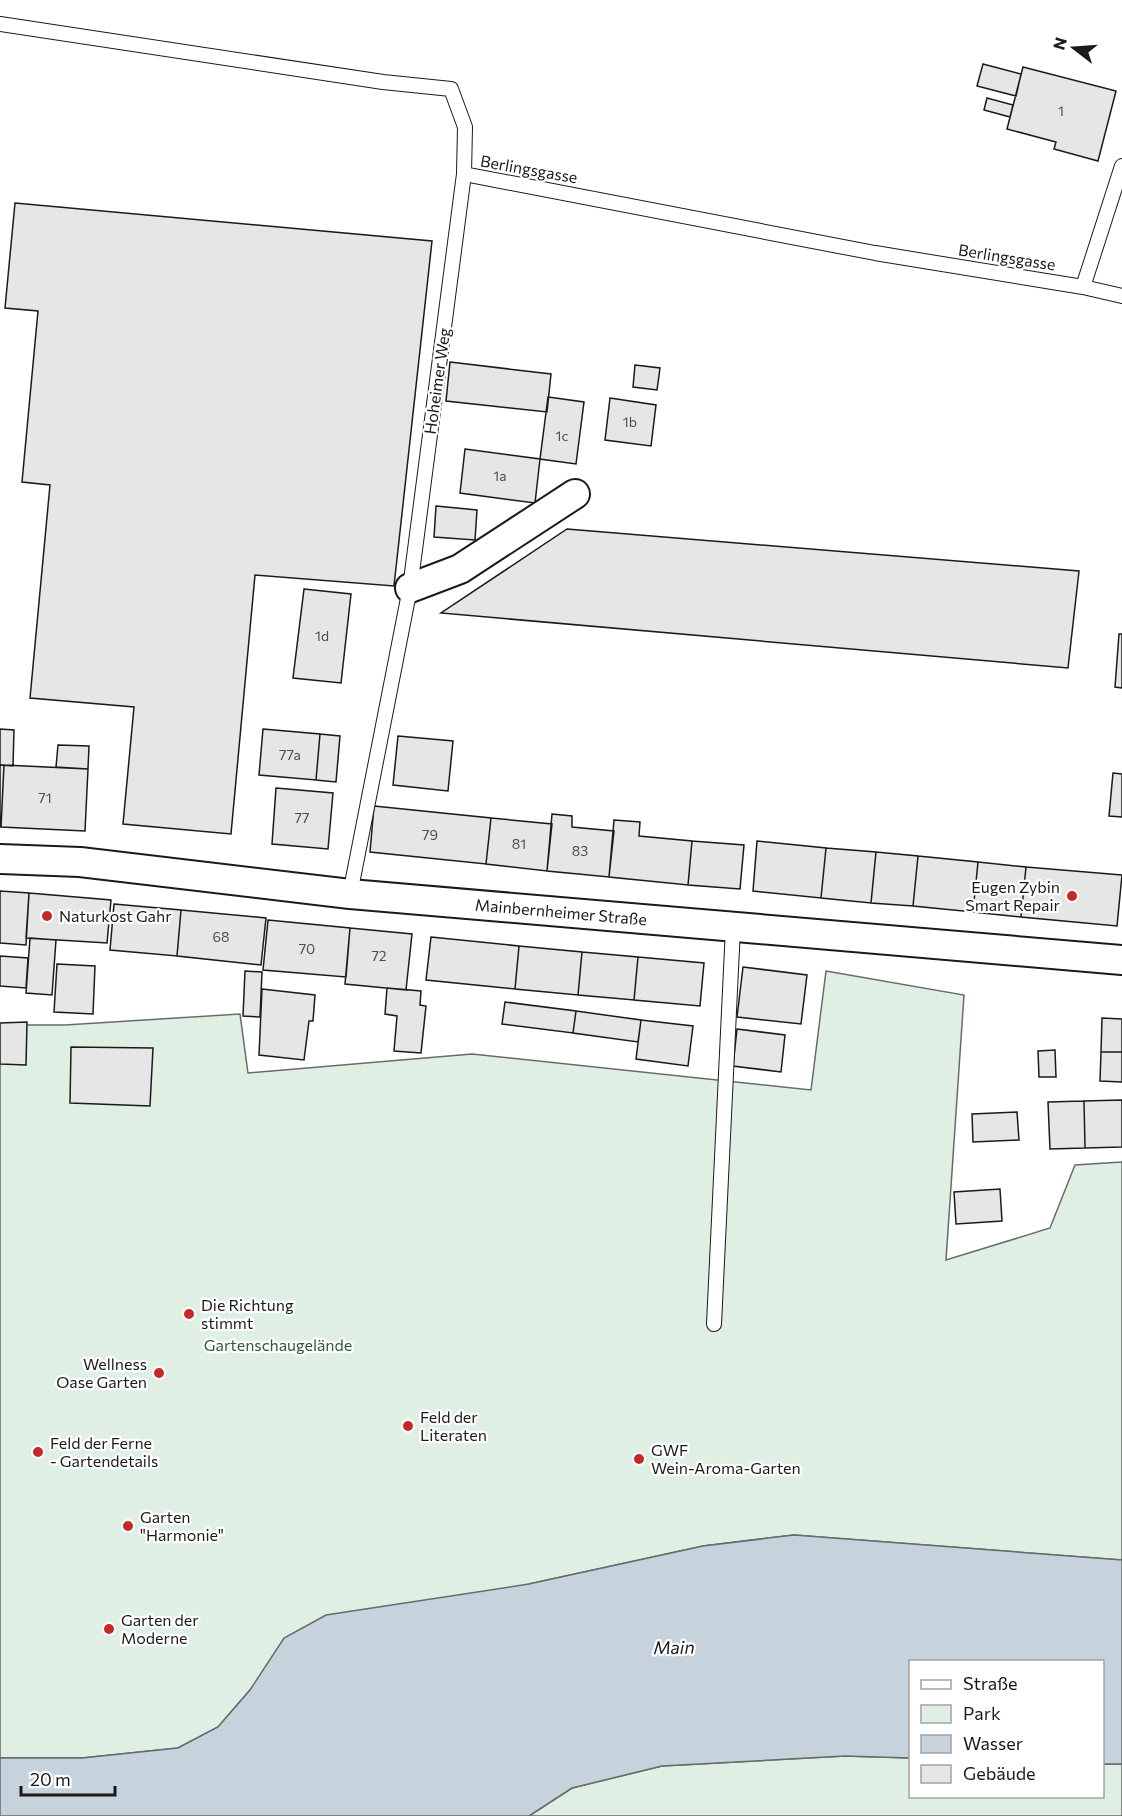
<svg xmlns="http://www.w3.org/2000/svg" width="1122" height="1816" font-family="Commissioner,sans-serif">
<rect width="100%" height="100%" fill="#fff"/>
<!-- green -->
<path fill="#e0efe3" stroke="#6a6a6a" stroke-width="1.5" d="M826,971l138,24 -18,265 104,-32 25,-63 47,-3v398l-328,-25 -91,11 -174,38 -279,106 -32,37 -40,21 -96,10h-82v-733h65l175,-11 8,59 224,-19 339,36z
M845,1756l65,2v38h192l1,-32h19v52h-593l43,-28 90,-22z"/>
<!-- water -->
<path fill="#c6d2dc" stroke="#6a6a6a" stroke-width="1.5" d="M794,1535l328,25v204h-19l-1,-102h-192v96l-65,-2 -183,10 -90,22 -43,28h-529v-58h82l96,-10 40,-21 32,-37 34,-52 42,-23 203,-31 174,-38z"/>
<!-- building -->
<path fill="#e6e6e6" stroke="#1a1a1a" stroke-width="1.5" d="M983,64l38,10 -5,22 -39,-10z
M1023,67l93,24 -18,70 -44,-12 2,-7 -49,-13z
M987,98l26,7 -3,12 -26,-7z
M15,203l417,38 -38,345 -139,-11 -24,259 -108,-10 11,-117 -104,-9 20,-213 -28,-3 16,-171 -33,-3z
M450,362l101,12 -4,38 -101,-11z
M635,365l25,3 -3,22 -24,-3z
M548,397l36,5 -8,62 -36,-5z
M610,398l46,7 -5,41 -46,-6z
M465,449l75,10 -5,44 -75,-10z
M436,506l41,4 -2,30 -41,-3z
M567,529l512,42 -11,97 -627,-55z
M304,589l47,5 -10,89 -48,-5z
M1119,634h3v54l-7,-1z
M0,729l14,1 -1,36 -13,-1z
M263,729l57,5 -4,46 -57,-5z
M320,734l20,2 -4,46 -20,-2z
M398,736l55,5 -5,50 -55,-6z
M58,745l31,1 -1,23 -32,-2z
M0,765h4l-3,62h-1z
M4,765l84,4 -3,62 -84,-4z
M1113,773l9,1v43l-13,-1z
M276,788l57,5 -5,56 -56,-5z
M374,806l117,12 -5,46 -116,-12z
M552,814l20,2v11l42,4 -5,46 -62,-6z
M491,818l61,6 -5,47 -61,-7z
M614,820l26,2 -1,14 53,5 -4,44 -79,-8z
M692,841l52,4 -4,44 -52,-4z
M757,841l69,7 -5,50 -68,-7z
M826,848l50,4 -5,51 -50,-5z
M876,852l42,4 -5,50 -42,-3z
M918,856l60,6 -5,50 -60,-6z
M978,862l48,5 -5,50 -48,-5z
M1026,867l96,8 -5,51 -96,-9z
M0,891l29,2 -3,52 -26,-2z
M29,893l82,7 -4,43 -81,-5z
M114,904l67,6 -4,46 -67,-6z
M181,910l85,8 -5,47 -84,-9z
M268,920l82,8 -4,49 -83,-7z
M350,928l62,6 -6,56 -61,-6z
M431,937l88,9 -4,43 -89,-9z
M30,938l26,2 -4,55 -26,-2z
M519,946l63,6 -4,43 -63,-6z
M582,952l56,5 -4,43 -56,-5z
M0,956l28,2 -2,30 -26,-2z
M638,957l66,6 -4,43 -66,-6z
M57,964l38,2 -2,48 -39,-2z
M743,967l64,8 -6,49 -64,-7z
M245,971l17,1 -2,45 -17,-1z
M387,988l34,3 -1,14 6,1 -5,47 -27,-2 3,-35 -12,-2z
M262,989l53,6 -2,26h-4l-5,39 -45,-5z
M505,1002l71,9 -3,22 -71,-9z
M576,1011l65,9 -3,22 -65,-9z
M1102,1018l20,1v33h-21z
M641,1020l52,6 -5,40 -52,-7z
M27,1022l-1,43 -26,-1v-41z
M737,1029l48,6 -4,37 -48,-6z
M71,1047l82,1 -3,58 -80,-3z
M1055,1050l1,27h-17l-1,-26z
M1101,1052h21v30l-22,-1z
M1122,1100v47l-37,1 -1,-47z
M1084,1101l1,47 -35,1 -2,-47z
M1017,1112l2,28 -46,2 -1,-28z
M1000,1189l2,32 -46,3 -2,-32z"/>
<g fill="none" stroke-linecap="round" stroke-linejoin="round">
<defs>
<path id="lane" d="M0,24l383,58 68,7 14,38 -1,47 411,79 208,34 39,9
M1083,287l39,-121
M350,894l60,-306 54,-414
M714,1324l19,-396"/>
<path id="street" d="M410,588l50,-19 115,-75
M0,859l80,3 270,32 772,66"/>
</defs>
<!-- lane casing -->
<use href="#lane" stroke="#1a1a1a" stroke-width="16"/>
<!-- street casing -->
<use href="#street" stroke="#1a1a1a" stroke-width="32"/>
<!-- lane -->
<use href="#lane" stroke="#fff" stroke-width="14"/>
<!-- street -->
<use href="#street" stroke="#fff" stroke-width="28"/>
</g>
<!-- markers -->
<g fill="#c62828" stroke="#fff" stroke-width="2">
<circle cx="1072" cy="896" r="6"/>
<circle cx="47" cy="916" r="6"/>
<circle cx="189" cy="1314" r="6"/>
<circle cx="159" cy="1373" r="6"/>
<circle cx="408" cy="1426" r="6"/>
<circle cx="38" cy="1452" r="6"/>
<circle cx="639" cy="1459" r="6"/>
<circle cx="128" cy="1526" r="6"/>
<circle cx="109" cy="1629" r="6"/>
</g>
<g text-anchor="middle" stroke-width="4.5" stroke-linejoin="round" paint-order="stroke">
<!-- number labels -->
<g font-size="14" fill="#4d4d4d">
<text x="1061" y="116">1</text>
<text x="630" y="427">1b</text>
<text x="562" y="441">1c</text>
<text x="500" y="481">1a</text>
<text x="322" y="641">1d</text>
<text x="290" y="760">77a</text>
<text x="45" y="803">71</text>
<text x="302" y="823">77</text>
<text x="430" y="840">79</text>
<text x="519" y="849">81</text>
<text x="580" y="856">83</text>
<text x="221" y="942">68</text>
<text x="307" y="954">70</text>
<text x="379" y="961">72</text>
</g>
<!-- street labels -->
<g font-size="16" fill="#1a1a1a" stroke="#fff">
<text transform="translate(529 169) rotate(10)" y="6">Berlingsgasse</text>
<text transform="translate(1007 257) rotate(9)" y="6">Berlingsgasse</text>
<text transform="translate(437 381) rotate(-82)" y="6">Hoheimer Weg</text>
<text transform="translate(561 912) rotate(5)" y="6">Mainbernheimer Straße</text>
</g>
<!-- poi labels -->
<g font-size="16" fill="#1a1a1a" stroke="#fff" text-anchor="start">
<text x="1060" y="893" text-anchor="end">Eugen Zybin<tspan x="1060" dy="18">Smart Repair</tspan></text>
<text x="59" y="922">Naturkost Gahr</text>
<text x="201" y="1311">Die Richtung<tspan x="201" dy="18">stimmt</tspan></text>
<text x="147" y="1370" text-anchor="end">Wellness<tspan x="147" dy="18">Oase Garten</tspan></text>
<text x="420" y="1423">Feld der<tspan x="420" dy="18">Literaten</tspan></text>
<text x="50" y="1449">Feld der Ferne<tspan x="50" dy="18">- Gartendetails</tspan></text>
<text x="651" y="1456">GWF<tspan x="651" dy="18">Wein-Aroma-Garten</tspan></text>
<text x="140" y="1523">Garten<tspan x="140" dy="18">"Harmonie"</tspan></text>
<text x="121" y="1626">Garten der<tspan x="121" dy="18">Moderne</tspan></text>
</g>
<!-- park labels -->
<g font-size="16" fill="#2b5a34" stroke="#fff">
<text x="278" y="1351">Gartenschaugelände</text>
</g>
<!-- water labels -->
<g font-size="18" font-style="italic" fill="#1a1a1a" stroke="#fff">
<text transform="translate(674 1648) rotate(-1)" y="6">Main</text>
</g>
</g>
<!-- legend -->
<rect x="909" y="1660" width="195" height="138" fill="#ffffff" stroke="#a3a3a3" stroke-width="1.5"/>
<rect x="921" y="1680" width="30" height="9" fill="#ffffff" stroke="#a3a3a3" stroke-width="1.5"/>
<text x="963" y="1690" font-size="18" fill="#1a1a1a">Straße</text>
<rect x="921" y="1705" width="30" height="18" fill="#e0efe3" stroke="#a3a3a3" stroke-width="1.5"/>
<text x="963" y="1720" font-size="18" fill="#1a1a1a">Park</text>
<rect x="921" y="1735" width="30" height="18" fill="#c6d2dc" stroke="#a3a3a3" stroke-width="1.5"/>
<text x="963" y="1750" font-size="18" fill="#1a1a1a">Wasser</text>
<rect x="921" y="1765" width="30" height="18" fill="#e6e6e6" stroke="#a3a3a3" stroke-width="1.5"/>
<text x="963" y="1780" font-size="18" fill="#1a1a1a">Gebäude</text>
<!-- north arrow -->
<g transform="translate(1074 48) rotate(287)" stroke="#ffffff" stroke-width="4.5" paint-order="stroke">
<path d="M0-4.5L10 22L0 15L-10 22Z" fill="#1a1a1a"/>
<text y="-9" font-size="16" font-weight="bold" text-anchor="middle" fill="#1a1a1a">N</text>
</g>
<!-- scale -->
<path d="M21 1786v9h94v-9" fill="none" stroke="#1a1a1a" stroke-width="3"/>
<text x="30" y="1786" font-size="18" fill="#1a1a1a" stroke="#ffffff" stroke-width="4.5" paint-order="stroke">20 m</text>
</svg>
